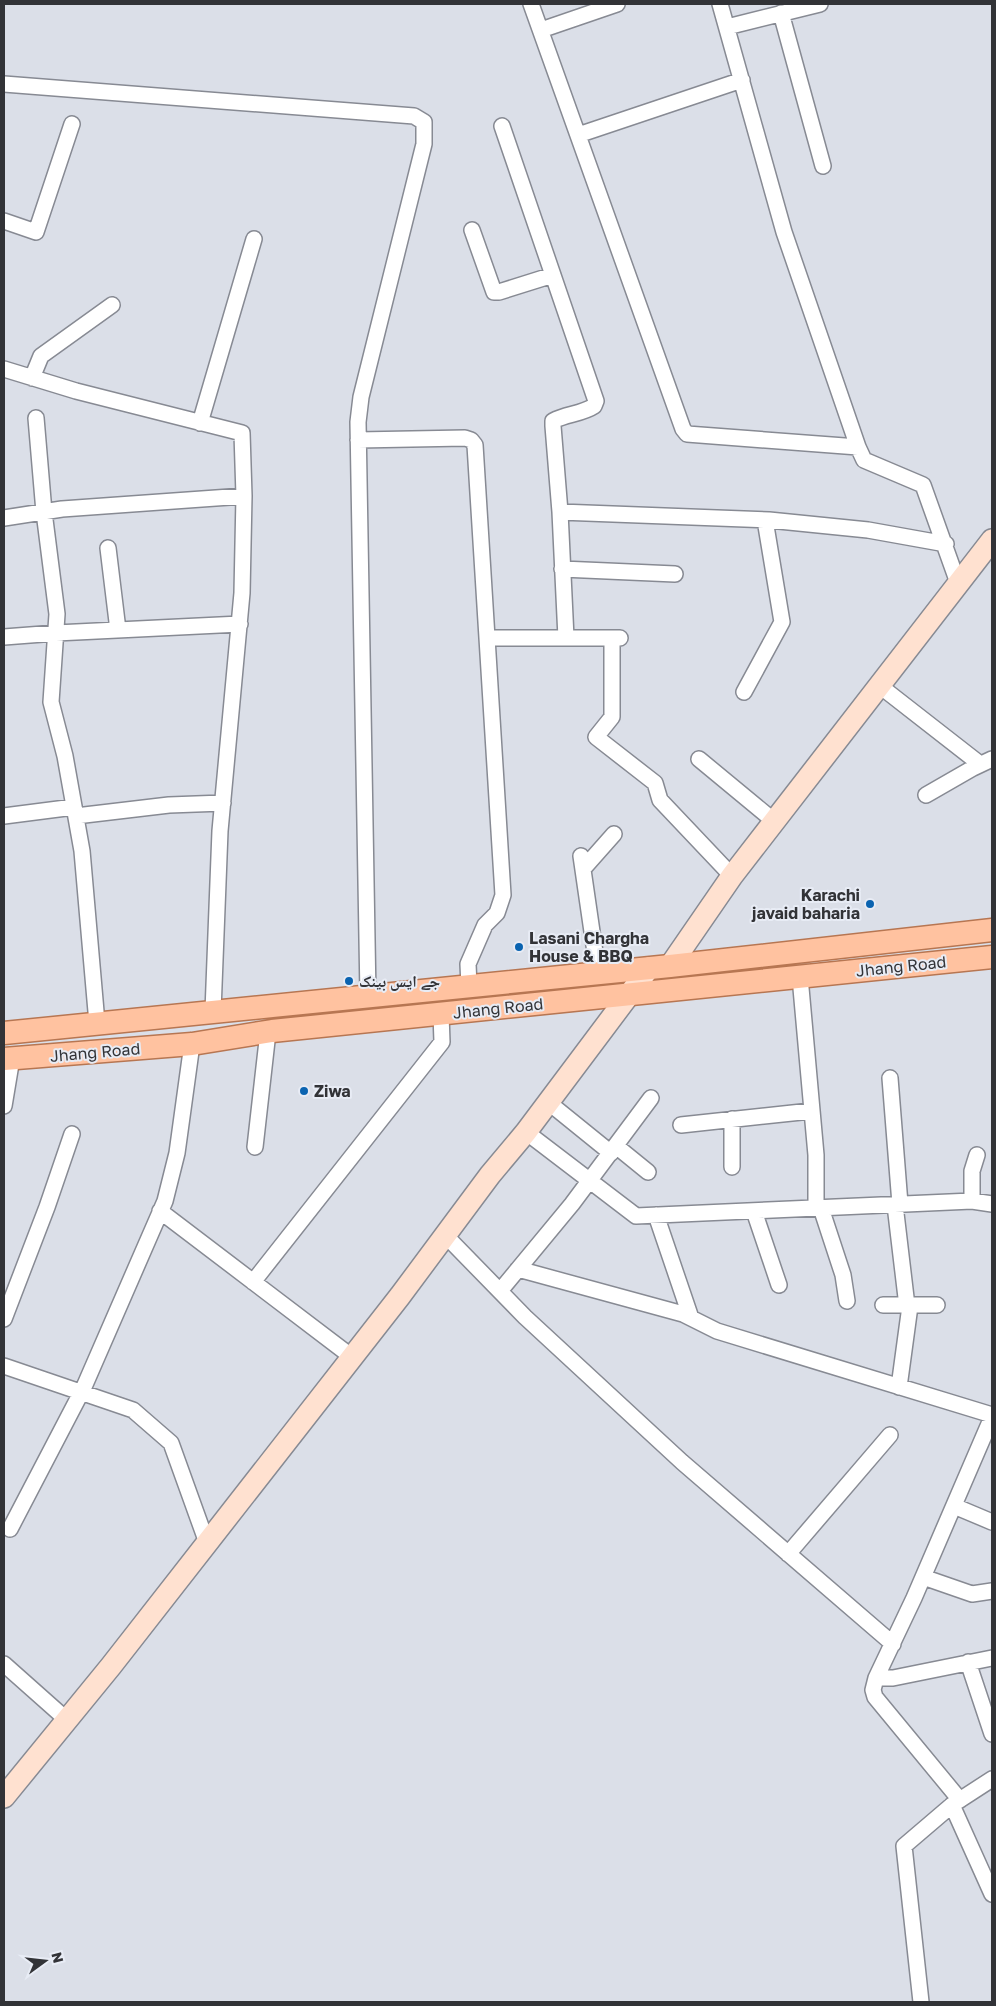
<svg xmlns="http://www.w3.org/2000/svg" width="996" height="2006" font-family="'Golos Text','Noto Naskh Arabic',sans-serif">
<rect width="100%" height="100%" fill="#dbdfe8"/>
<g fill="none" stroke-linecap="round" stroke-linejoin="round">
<defs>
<path id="street" d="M531,4l152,425 4,5 171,13
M720,4l64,228 74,215 6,13 59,25 35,98
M781,13l42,153
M727,27l93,-23
M541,30l76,-26
M4,84l410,32 10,6v22l-63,253 -3,25 10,574
M502,126l94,275 -2,5c-12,8 -28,8 -41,15v5l7,86 6,126
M578,135l164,-55
M4,221l32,11 36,-108
M472,230l22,62h5l54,-17
M4,369l72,22 166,42 2,63 -2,97 -22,238 -7,180
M32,378l9,-22 71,-51
M36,418l8,94 13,102 -6,88 14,54 17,95 15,172
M200,423l54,-184
M358,440l107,-2 6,2 4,5 28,450 -6,18 -12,12 -17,39 1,22
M560,512l209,8 99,10 78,14
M4,518l58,-9 182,-13
M108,548l10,82
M562,569l113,5
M4,637l52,-4 184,-9
M487,638h133
M612,638v79l-16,20 59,46 5,17 72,76
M880,686l100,78
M744,692l38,-70 -17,-102
M699,759l75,62
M926,795l47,-27 19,-9
M4,816l70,-9
M76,816l93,-11 54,-2
M581,856l17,117
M583,869l31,-35
M800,977l16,178v53
M890,1078l10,126
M548,1102l63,51
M4,1106l8,-48
M681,1125l130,-14
M526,1132l110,84 336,-15 20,3
M616,1146l32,26
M255,1147l13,-115
M732,1167v-48
M972,1201v-30l5,-16
M895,1205l12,101
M821,1208l22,67 4,26
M160,1211l192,146
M754,1211l25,74
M656,1215l35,103
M445,1235l80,82 157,145 211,182
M518,1269l165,45 34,17 275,84
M253,1282l189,-240 -1,-28
M500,1291l72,-87 79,-106
M883,1305h54
M4,1319l43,-112 25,-73
M4,1366l129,44 38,33 36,100
M899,1387l11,-81
M954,1506l38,16
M10,1529l74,-142 81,-186 12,-48 15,-109
M788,1554l102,-119
M923,1577l49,17 20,-3
M968,1662l24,72
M4,1664l63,56
M876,1678h17l99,-20
M960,1800l-85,-103 -2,-7 3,-12 38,-80 78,-181
M952,1805l40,89
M921,2002l-17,-156 48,-41 40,-26"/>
<path id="secondary" d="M670,966l62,-90 260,-336
M4,1797l107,-131 289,-370 90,-121 36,-43 123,-164"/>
<path id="primary" d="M4,1033l666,-67 322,-36
M4,1059l188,-15 80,-13 720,-74"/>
</defs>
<!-- street casing -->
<use href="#street" stroke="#878a93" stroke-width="18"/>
<!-- secondary casing -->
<use href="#secondary" stroke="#878a93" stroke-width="24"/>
<!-- primary casing -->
<use href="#primary" stroke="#b77652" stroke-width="25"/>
<!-- street -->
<use href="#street" stroke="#fff" stroke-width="15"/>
<!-- secondary -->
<use href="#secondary" stroke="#ffe1d0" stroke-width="21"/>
<!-- primary -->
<use href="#primary" stroke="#ffc2a0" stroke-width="22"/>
</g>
<!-- markers -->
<g fill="#0a63b0" stroke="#e8ecf5" stroke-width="2">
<circle cx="870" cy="904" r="5"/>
<circle cx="519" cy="947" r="5"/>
<circle cx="349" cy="981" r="5"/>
<circle cx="304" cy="1091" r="5"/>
</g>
<g text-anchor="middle" stroke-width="4" stroke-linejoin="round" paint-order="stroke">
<!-- poi labels -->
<g font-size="16" font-weight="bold" fill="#323337" stroke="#e8ecf5" text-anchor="start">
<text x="860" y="901" text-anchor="end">Karachi<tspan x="860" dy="18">javaid baharia</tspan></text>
<text x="529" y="944">Lasani Chargha<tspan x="529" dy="18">House &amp; BBQ</tspan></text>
<text x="359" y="987">جے ایس بینک</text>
<text x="314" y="1097">Ziwa</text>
</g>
<!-- street labels -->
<g font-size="16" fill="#323337" stroke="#e8ecf5">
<text transform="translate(901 966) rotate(-6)" y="6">Jhang Road</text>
<text transform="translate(498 1008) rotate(-6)" y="6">Jhang Road</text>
<text transform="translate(95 1052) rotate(-5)" y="6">Jhang Road</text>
</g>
</g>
<!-- border -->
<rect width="996" height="2006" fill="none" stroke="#323337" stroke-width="10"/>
<!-- north arrow -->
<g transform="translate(45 1961) rotate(75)" stroke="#e8ecf5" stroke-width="4" paint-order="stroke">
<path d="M0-4L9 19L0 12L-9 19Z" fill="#323337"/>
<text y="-8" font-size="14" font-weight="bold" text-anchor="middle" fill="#323337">N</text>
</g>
</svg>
